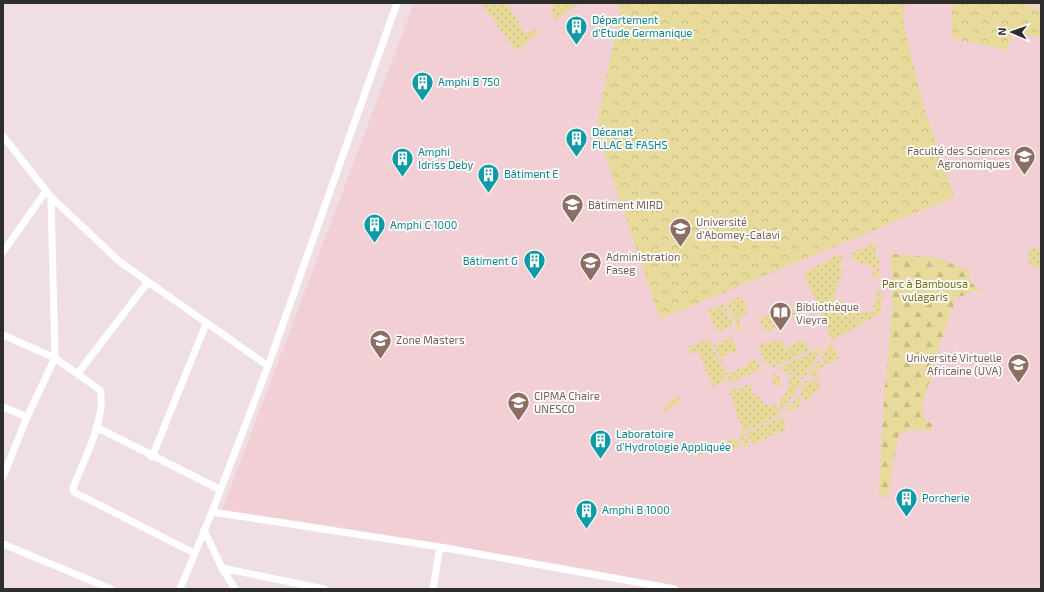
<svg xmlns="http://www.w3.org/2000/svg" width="1044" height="592" font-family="'Exo 2',sans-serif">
<defs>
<pattern id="grass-dots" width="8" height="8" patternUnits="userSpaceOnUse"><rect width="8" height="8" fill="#e7da9a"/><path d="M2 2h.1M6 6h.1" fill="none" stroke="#c6bb85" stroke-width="1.8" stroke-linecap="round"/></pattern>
<pattern id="forest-firs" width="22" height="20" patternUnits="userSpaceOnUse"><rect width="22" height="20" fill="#e7da9a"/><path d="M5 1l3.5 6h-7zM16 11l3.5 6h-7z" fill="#c6bb85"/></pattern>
<pattern id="park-crowns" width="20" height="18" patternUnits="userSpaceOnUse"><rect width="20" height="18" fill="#e7da9a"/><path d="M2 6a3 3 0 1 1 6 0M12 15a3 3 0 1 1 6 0" fill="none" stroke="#c6bb85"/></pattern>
</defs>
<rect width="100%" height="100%" fill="#efdfe4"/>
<!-- education -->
<path fill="#f1cfd4" d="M414,3h627v586h-356l-384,-68 -79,-11z"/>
<!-- grass -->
<path fill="url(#grass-dots)" d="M481,3h25l20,31 8,-5 4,5 -22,17z
M553,3h25l-20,16h-3l-4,-3z
M877,242l-2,11 4,4v20l-8,2 3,-11 -22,-8v-7z
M1029,248l12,1v18h-6l-6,-4z
M839,254l4,4 -4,9 4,3 -10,29 24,9v3l16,1 4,-21h5l-1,22 -49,28 -28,-68z
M742,296l6,17 -10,6 5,12 -3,2 -13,-30z
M724,304l9,22 -16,6 -9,-22z
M792,305l5,12 -4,2 -2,-5 -17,7 2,7 -11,4 -6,-13z
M732,337l5,14 -16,6 7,17 20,-9 2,-4 6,-3 5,11 -31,14 -16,-38z
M709,339l18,41 -14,7 -15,-36 -7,3 -3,-7z
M776,340l6,1 4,8 15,-9 10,9 -36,18 -10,-3 -6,-19z
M831,342l8,15 -8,7h-6l-4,-8z
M823,346l-18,31 -20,-4 -5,-5z
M819,360l5,5 -8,6 5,8 -13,-3z
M774,373l6,5v8l-6,-3 -2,-6z
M788,376l16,2 -22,34 -3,-10c7,-9 13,-15 9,-26z
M806,381l13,1 2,5 -15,14 -7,-9z
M750,384l3,10 7,2 3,8 7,2 6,-2 5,11 -38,17 -14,-41z
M678,396l2,6 -15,10 -2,-6z
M797,396l5,9 -17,9z
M782,417l4,13 -34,15 -5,-13z
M745,433l5,13 -6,1 -5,-11z
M734,438l4,3 3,6 -6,3 -4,-8 -34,14 2,-4z"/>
<!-- forest -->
<path fill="url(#forest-firs)" d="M890,254l48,4 27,11 1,-2 4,2c-2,12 3,17 12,23l-7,-1 -19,7 -19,55 -1,19 -8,13 -6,22 3,14 8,3 -3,7 -19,-1 -12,4 -6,29 -5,36 -9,-6c2,-32 3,-63 5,-95 4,-48 12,-95 6,-144z"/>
<!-- park -->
<path fill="url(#park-crowns)" d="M617,3h288l-2,19 21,86 30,89 -294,122 -60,-179 -2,-22 22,-106z
M953,3h74v4l14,2v28l-28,-4 -6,17 -54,-11 -2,-25 2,-5z"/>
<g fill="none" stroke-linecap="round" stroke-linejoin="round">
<!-- street -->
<path stroke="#fff" stroke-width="7" d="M3,136l48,61 69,65 148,104
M3,252l43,-61
M3,335l52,23 45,32c7,28 -17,71 -27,98l1,4 120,61
M78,373l70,-91
M3,407l24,10
M96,427l123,62
M152,457l54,-133
M3,477l24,-60 28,-59 -4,-161
M212,512l228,35 235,42
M204,530l18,38 13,21
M3,544l108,45
M222,568l102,21
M180,589l32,-77 56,-146 129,-363
M433,589l7,-42"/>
</g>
<!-- icons -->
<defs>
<symbol id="building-pin" viewBox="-11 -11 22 30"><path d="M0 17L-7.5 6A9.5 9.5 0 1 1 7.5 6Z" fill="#0f9aa8" stroke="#fff"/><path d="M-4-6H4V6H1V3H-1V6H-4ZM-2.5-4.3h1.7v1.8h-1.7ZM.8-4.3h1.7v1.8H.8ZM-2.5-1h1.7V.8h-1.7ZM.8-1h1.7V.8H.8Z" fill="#fff"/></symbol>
<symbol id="university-pin" viewBox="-11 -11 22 30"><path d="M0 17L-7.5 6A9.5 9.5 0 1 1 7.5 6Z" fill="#8d6e63" stroke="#fff"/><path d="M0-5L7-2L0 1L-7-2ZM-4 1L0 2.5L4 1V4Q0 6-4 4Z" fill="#fff"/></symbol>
<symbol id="library-pin" viewBox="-11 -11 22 30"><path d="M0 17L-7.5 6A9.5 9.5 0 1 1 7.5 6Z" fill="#8d6e63" stroke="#fff"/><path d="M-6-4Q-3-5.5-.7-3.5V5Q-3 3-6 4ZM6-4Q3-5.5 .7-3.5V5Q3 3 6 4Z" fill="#fff"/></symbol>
</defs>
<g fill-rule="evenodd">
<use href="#building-pin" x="564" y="14" width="25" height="34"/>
<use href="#building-pin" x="410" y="70" width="25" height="34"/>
<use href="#building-pin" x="564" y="126" width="25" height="34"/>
<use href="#university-pin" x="1012" y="144" width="25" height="34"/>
<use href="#building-pin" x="390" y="146" width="25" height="34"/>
<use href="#building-pin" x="476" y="162" width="25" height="34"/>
<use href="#university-pin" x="560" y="192" width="25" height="34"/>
<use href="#building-pin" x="362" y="212" width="25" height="34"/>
<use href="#university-pin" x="668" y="216" width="25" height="34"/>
<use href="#building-pin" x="522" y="248" width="25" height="34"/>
<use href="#university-pin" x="578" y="250" width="25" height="34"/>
<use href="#library-pin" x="768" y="300" width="25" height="34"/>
<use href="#university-pin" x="368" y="328" width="25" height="34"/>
<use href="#university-pin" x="1006" y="352" width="25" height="34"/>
<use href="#university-pin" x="506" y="390" width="25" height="34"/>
<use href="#building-pin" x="588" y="428" width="25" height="34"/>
<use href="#building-pin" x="894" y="486" width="25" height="34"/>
<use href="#building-pin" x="574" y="498" width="25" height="34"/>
</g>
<g text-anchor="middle" stroke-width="3.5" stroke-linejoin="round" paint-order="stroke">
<!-- culture labels -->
<g font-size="11" fill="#0d838f" stroke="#fff" text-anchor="start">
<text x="592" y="24">Département<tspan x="592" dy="13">d'Etude Germanique</tspan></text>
<text x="438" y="86">Amphi B 750</text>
<text x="592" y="136">Décanat<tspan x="592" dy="13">FLLAC &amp; FASHS</tspan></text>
<text x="418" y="156">Amphi<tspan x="418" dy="13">Idriss Deby</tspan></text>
<text x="504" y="178">Bâtiment E</text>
<text x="390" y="229">Amphi C 1000</text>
<text x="518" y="265" text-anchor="end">Bâtiment G</text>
<text x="616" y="438">Laboratoire<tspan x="616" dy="13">d'Hydrologie Appliquée</tspan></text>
<text x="922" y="502">Porcherie</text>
<text x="602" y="514">Amphi B 1000</text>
</g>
<!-- education labels -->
<g font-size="11" fill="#785e54" stroke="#fff" text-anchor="start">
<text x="1010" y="155" text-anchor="end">Faculté des Sciences<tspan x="1010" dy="13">Agronomiques</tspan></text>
<text x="588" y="209">Bâtiment MIRD</text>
<text x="696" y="226">Université<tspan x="696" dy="13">d'Abomey-Calavi</tspan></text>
<text x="606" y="261">Administration<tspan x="606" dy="13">Faseg</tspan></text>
<text x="796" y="311">Bibliothèque<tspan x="796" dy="13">Vieyra</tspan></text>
<text x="396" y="344">Zone Masters</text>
<text x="1002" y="362" text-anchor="end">Université Virtuelle<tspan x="1002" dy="13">Africaine (UVA)</tspan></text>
<text x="534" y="400">CIPMA Chaire<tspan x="534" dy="13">UNESCO</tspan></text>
</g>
<!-- park labels -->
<g font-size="11" fill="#706c18" stroke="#fff">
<text x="925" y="288">Parc à Bambousa<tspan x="925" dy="13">vulagaris</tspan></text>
</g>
</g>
<!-- border -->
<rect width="1044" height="592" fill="none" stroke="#2d2d2d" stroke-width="8"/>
<!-- north arrow -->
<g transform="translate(1012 32) rotate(272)" stroke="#ffffff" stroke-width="3" paint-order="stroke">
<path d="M0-3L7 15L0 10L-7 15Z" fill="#2d2d2d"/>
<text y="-6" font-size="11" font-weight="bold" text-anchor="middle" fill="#2d2d2d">N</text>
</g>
</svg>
